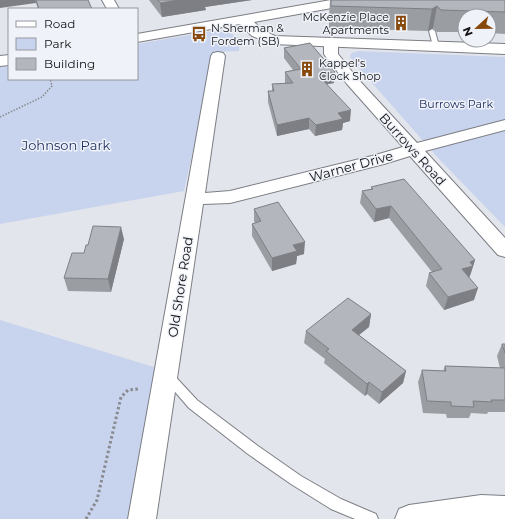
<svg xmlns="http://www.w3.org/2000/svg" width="505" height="519" font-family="Montserrat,sans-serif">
<rect width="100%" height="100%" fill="#e2e5eb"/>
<!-- green -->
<path fill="#c8d3ee" d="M213,31l15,1 12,6 -1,13 -24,1 -31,139 -184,33v-157l9,-1v13h128v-35z
M358,51l147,6v170l-66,-68 -87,-99 -2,-4 2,-3z
M0,320l157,48 -25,151h-132z"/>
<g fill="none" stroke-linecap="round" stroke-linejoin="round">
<defs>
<path id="service" d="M432,29l3,2 4,15 -1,1 -5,-1 -4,-15z
M167,370l4,2 26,28 61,46 43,30 40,23 35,15 2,5h-23l-24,-10 -40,-25 -43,-30 -59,-46 -26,-30 -2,-3 2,-3z"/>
<path id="minor" d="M102,0h12l5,9h-12z
M331,39l5,1 2,3v11l19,24 60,65 88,-23v10l-80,21 80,87v19l-7,-2 -88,-99 -26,8 -154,39 -27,1 -47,315h-28l83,-463 2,-3 5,-1 5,1 2,3 -20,137 25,-2 142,-35 31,-9 -56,-63 -21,-27 -2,-3v-11l2,-3z
M481,495l24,1v23h-110l4,-10 10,-4z"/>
<path id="tertiary" d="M331,0h30l-2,3 -5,1 -100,18 8,8 13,6 230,8v10l-232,-10 -21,-8 -12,-12 -103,18v-8z
M9,55v10l-9,1v-10z"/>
</defs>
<!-- service casing -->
<use href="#service" stroke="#7c7e84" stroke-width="2"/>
<!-- minor casing -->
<use href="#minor" stroke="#7c7e84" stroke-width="2"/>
<!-- tertiary casing -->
<use href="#tertiary" stroke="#7c7e84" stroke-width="2"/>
<!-- path-far1 -->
<path stroke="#888a8f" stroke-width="1.5" stroke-dasharray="1.5 1.5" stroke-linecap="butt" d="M0,117l42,-20 10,-11 -2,-7"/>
<!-- path -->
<path stroke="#888a8f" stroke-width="3" stroke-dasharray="2.5 2.5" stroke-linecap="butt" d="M86,519l11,-19 24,-103 7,-7 11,-1"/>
<!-- service -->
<use href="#service" fill="#fff" fill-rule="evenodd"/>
<!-- minor -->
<use href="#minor" fill="#fff" fill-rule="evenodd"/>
<!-- tertiary -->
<use href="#tertiary" fill="#fff" fill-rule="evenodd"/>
</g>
<!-- wall -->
<path fill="#9a9da2" d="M0,0h88l4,9h-54l-2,-6z
M149,0h103l-47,7 1,3 -44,7z
M330,0h175v34l-16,-1v-17h-24v16h-28l-4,-4 -5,3 -99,-3v-9z
M284,48l50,35 -7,1 23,37 -7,2 -1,7 -27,6 -6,-7 -32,7 -9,-34v-11h4v-7l13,-1v-11l8,-2 -9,-12z
M371,187l104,73 -6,18 5,22 -30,10 -18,-24 3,-13 3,-1 -43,-54 -15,4 -14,-19 2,-12 9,-2z
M254,209l50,45 -7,2 -1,8 -24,7 -20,-35v-12l3,-1 -1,-2z
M124,239l-13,53 -43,-1 -4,-13 20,-25z
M371,314l-2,13 -10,8 47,36 -3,12 -24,21 -12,-10 -2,2 -41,-33 1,-4 -21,-16 2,-12z
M502,344h3v68h-17l-1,2 -16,-1 -2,5h-22l-1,-4 -23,-1 -5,-31 4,-12 21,1 2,-5 55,2 -3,-12z"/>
<!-- shaded-wall -->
<path fill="#7d7f84" d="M0,0h35l1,3 -36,5z
M179,0h73l-47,7 1,3 -44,7 -2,-14z
M437,6l-4,22 -5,3 4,-22z
M335,72l-1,11 -16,3v-11z
M351,110l-1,11 -7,2 -1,7 -27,6 1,-11 22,-12z
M309,118v11l-32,7v-11z
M391,206l-2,12 -15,4 2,-13z
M121,227l3,12 -13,53 -3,-13z
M305,242l-1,12 -7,2 -1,8 -24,7v-13l21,-13z
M475,260l-4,13 -2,5 -7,-9 8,-7z
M478,288l-4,12 -30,10 4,-13z
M371,314l-2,13 -19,15 2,-12z
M406,371l-3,12 -24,21 3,-12z
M369,382l-2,12 -2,2 2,-12z"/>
<!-- building -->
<path fill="#b3b6bc" stroke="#7d7f84" d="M36,0h52l4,9h-53z
M158,0h21l-19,3z
M331,0h174v12l-64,-2 -4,-4 -5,3 -101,-3z
M310,43l25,29 -17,3 33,35 -13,3 5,6 -27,6 -7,-7 -32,7 -9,-34h6l-2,-7 21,-1 -8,-11 16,-3 -17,-21z
M404,179l71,81 -5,2 3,4 -11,3 16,19 -30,9 -19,-24 13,-4 -51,-63 -15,3 -14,-18 11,-2 -2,-2z
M278,202l27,40 -12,3 4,6 -25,7 -20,-34 9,-3 -7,-12z
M93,226l28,1 -13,52 -44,-1 8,-25h12l2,-8h2z
M348,298l23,16 -19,16 54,41 -24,21 -13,-10 -2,2 -41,-33 3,-2 -23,-18z
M502,344h3v9z
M445,366l60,2v32h-14l1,2 -19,-1 1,6 -23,-1v-4l-24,-1 -5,-31 24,1z"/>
<!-- icons -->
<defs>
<symbol id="building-bare" viewBox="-9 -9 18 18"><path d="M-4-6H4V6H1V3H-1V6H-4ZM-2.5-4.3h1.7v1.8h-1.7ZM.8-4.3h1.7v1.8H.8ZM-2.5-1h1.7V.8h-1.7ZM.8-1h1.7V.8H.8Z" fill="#87480c" stroke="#eff2f8" stroke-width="2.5" paint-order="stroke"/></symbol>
<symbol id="bus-bare" viewBox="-9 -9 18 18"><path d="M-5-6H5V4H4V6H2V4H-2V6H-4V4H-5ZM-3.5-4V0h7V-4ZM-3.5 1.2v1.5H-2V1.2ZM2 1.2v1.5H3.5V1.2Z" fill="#87480c" stroke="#eff2f8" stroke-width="2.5" paint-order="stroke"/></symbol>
</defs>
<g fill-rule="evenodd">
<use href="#building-bare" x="390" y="12" width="22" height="22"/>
<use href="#bus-bare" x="188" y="23" width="22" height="22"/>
<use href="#building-bare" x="296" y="58" width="22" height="22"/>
</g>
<g text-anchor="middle" stroke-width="3" stroke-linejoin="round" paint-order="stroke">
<!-- far-poi labels -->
<g font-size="11" fill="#111114" stroke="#eff2f8" text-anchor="start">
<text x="389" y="21" text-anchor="end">McKenzie Place<tspan x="389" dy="13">Apartments</tspan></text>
<text x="211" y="32">N Sherman &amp;<tspan x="211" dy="13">Fordem (SB)</tspan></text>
<text x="319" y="67">Kappel's<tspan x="319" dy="13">Clock Shop</tspan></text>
</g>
<!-- far-park labels -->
<g font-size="11" fill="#1f3163" stroke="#eff2f8">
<text x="456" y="108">Burrows Park</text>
</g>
<!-- park labels -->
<g font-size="13" fill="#1f3163" stroke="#eff2f8">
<text x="66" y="150">Johnson Park</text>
</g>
<!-- street labels -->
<g font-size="13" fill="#111114" stroke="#eff2f8">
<text transform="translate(413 149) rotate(48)" y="5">Burrows Road</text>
<text transform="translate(351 166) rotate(-15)" y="5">Warner Drive</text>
<text transform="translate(180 287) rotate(-81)" y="5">Old Shore Road</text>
</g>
</g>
<!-- legend -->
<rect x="8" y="8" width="130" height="72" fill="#eff2f8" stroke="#96989d"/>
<rect x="16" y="21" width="20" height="6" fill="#ffffff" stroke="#96989d"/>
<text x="44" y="28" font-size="12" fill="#111114">Road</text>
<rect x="16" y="38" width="20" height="12" fill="#c8d3ee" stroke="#96989d"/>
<text x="44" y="48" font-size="12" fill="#111114">Park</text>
<rect x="16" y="58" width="20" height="12" fill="#b3b6bc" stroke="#96989d"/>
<text x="44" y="68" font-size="12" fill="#111114">Building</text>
<!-- north arrow -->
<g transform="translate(477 28) rotate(248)"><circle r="19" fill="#eff2f8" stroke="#96989d"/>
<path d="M0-3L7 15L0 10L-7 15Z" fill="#87480c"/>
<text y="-6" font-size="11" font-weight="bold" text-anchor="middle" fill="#111114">N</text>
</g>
</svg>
